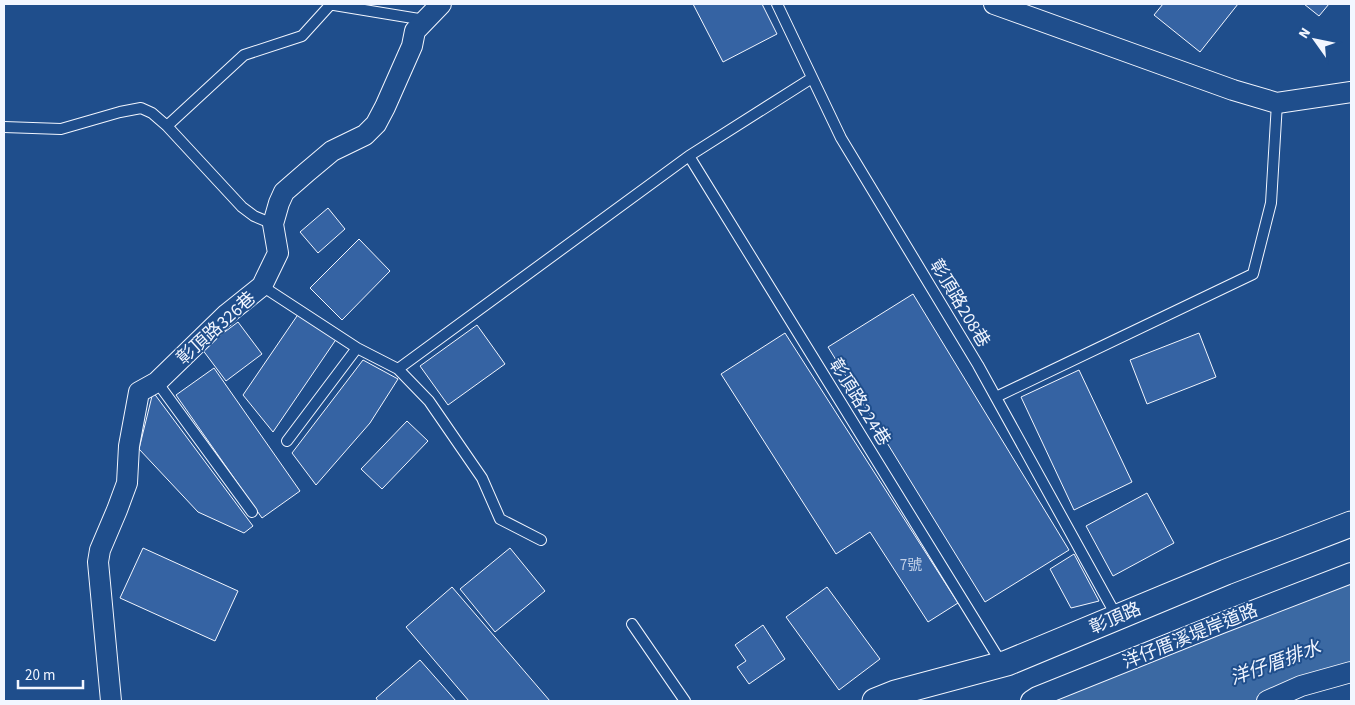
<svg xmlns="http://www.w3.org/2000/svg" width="1355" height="705" font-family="'Source Sans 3','Noto Sans TC',sans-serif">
<rect width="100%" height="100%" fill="#1f4e8c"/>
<!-- water -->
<path fill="#3b69a3" stroke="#a8bbd7" d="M1351,582v85l-86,34h-220z"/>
<!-- building -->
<path fill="#3563a3" stroke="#f2f6ff" d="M693,4h69l15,30 -54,28z
M1163,4h75l-38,48 -46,-37z
M1304,4h25l-10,12z
M328,208l17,21 -27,24 -18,-21z
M359,239l31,32 -48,49 -32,-32z
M913,294l156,256 -84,52 -157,-255z
M299,313l38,25 -64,94 -30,-37z
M238,322l24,32 -36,27 -24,-32z
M477,325l28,39 -57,41 -28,-39z
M785,333l173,270 -30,19 -58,-90 -34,22 -115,-180z
M1199,333l17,44 -69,27 -17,-44z
M363,360l35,19 -28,44 -54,62 -24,-32z
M214,368l86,123 -38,27 -86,-123z
M1079,370l53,112 -58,28 -53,-113z
M153,392l100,134 -9,7 -46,-21 -59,-63z
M407,421l21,20 -46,48 -21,-20z
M1147,493l27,50 -61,33 -27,-50z
M143,548l95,43 -23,50 -95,-43z
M510,548l35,43 -50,41 -35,-43z
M1074,554l25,47 -28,7 -21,-39z
M452,587l98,114h-81l-63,-74z
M827,587l53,72 -41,31 -53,-73z
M763,625l22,34 -36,25 -12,-17 9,-6 -11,-16z
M420,660l36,41h-78l-2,-3z"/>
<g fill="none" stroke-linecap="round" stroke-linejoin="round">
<defs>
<path id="service" d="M328,4l97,16
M777,4l64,134 137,227 139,252
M167,126l77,-71 58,-19 29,-32
M4,127l57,2 59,-17 21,-4 11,5 15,13 75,81 12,9 19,8
M689,156l313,508
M262,286l95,62 41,21 31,32 53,77 18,41 41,21
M398,369l291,-213 123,-78
M157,382l95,130
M996,397l257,-123 18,-71 6,-100
M287,441l70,-93
M632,624l53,77"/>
<path id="minor" d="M994,4l239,86 44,13 74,-11
M111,701l-13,-139 2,-12 17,-40 10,-27 2,-37 10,-54 18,-10 70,-68 35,-28 16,-33 -5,-29 6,-21 5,-11 23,-20 25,-21 33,-16 11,-11 9,-17 27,-61 3,-15 26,-27
M1031,701l6,-4 182,-73 132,-51
M1267,701l34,-15 50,-14"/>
<path id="tertiary" d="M875,701l20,-8 112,-30 219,-91 125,-48"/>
</defs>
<!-- service casing -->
<use href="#service" stroke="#f2f6ff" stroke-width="12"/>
<!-- minor casing -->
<use href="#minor" stroke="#f2f6ff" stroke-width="22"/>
<!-- tertiary casing -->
<use href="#tertiary" stroke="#f2f6ff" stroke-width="27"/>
<!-- service -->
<use href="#service" stroke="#1f4e8c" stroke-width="10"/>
<!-- minor -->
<use href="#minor" stroke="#1f4e8c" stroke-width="20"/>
<!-- tertiary -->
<use href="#tertiary" stroke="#1f4e8c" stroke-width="25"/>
</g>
<g text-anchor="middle" stroke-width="4" stroke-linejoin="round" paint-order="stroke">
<!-- number labels -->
<g font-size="15" fill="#c3d1e8">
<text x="911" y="570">7號</text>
</g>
<!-- street labels -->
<g font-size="18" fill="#f2f6ff" stroke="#1f4e8c">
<text transform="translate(960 303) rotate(59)" y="6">彰頂路208巷</text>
<text transform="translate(216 328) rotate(-42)" y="6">彰頂路326巷</text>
<text transform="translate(860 402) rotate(58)" y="6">彰頂路224巷</text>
<text transform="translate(1115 618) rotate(-23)" y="6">彰頂路</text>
<text transform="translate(1190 636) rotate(-22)" y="6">洋仔厝溪堤岸道路</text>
</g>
<!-- water labels -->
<g font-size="19" font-style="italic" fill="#f2f6ff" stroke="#1f4e8c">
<text transform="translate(1275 662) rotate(-20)" y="7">洋仔厝排水</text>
</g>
</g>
<!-- border -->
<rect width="1355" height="705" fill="none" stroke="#f2f6ff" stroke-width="10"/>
<!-- north arrow -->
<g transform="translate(1315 40) rotate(303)" stroke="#1f4e8c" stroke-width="4" paint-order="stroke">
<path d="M0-4L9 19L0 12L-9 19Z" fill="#f2f6ff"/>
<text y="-8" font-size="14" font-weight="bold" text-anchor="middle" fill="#f2f6ff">N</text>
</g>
<!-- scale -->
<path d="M18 680v8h65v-8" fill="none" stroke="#f2f6ff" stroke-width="2.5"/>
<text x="25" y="680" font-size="15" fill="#f2f6ff" stroke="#1f4e8c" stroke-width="4" paint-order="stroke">20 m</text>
</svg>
